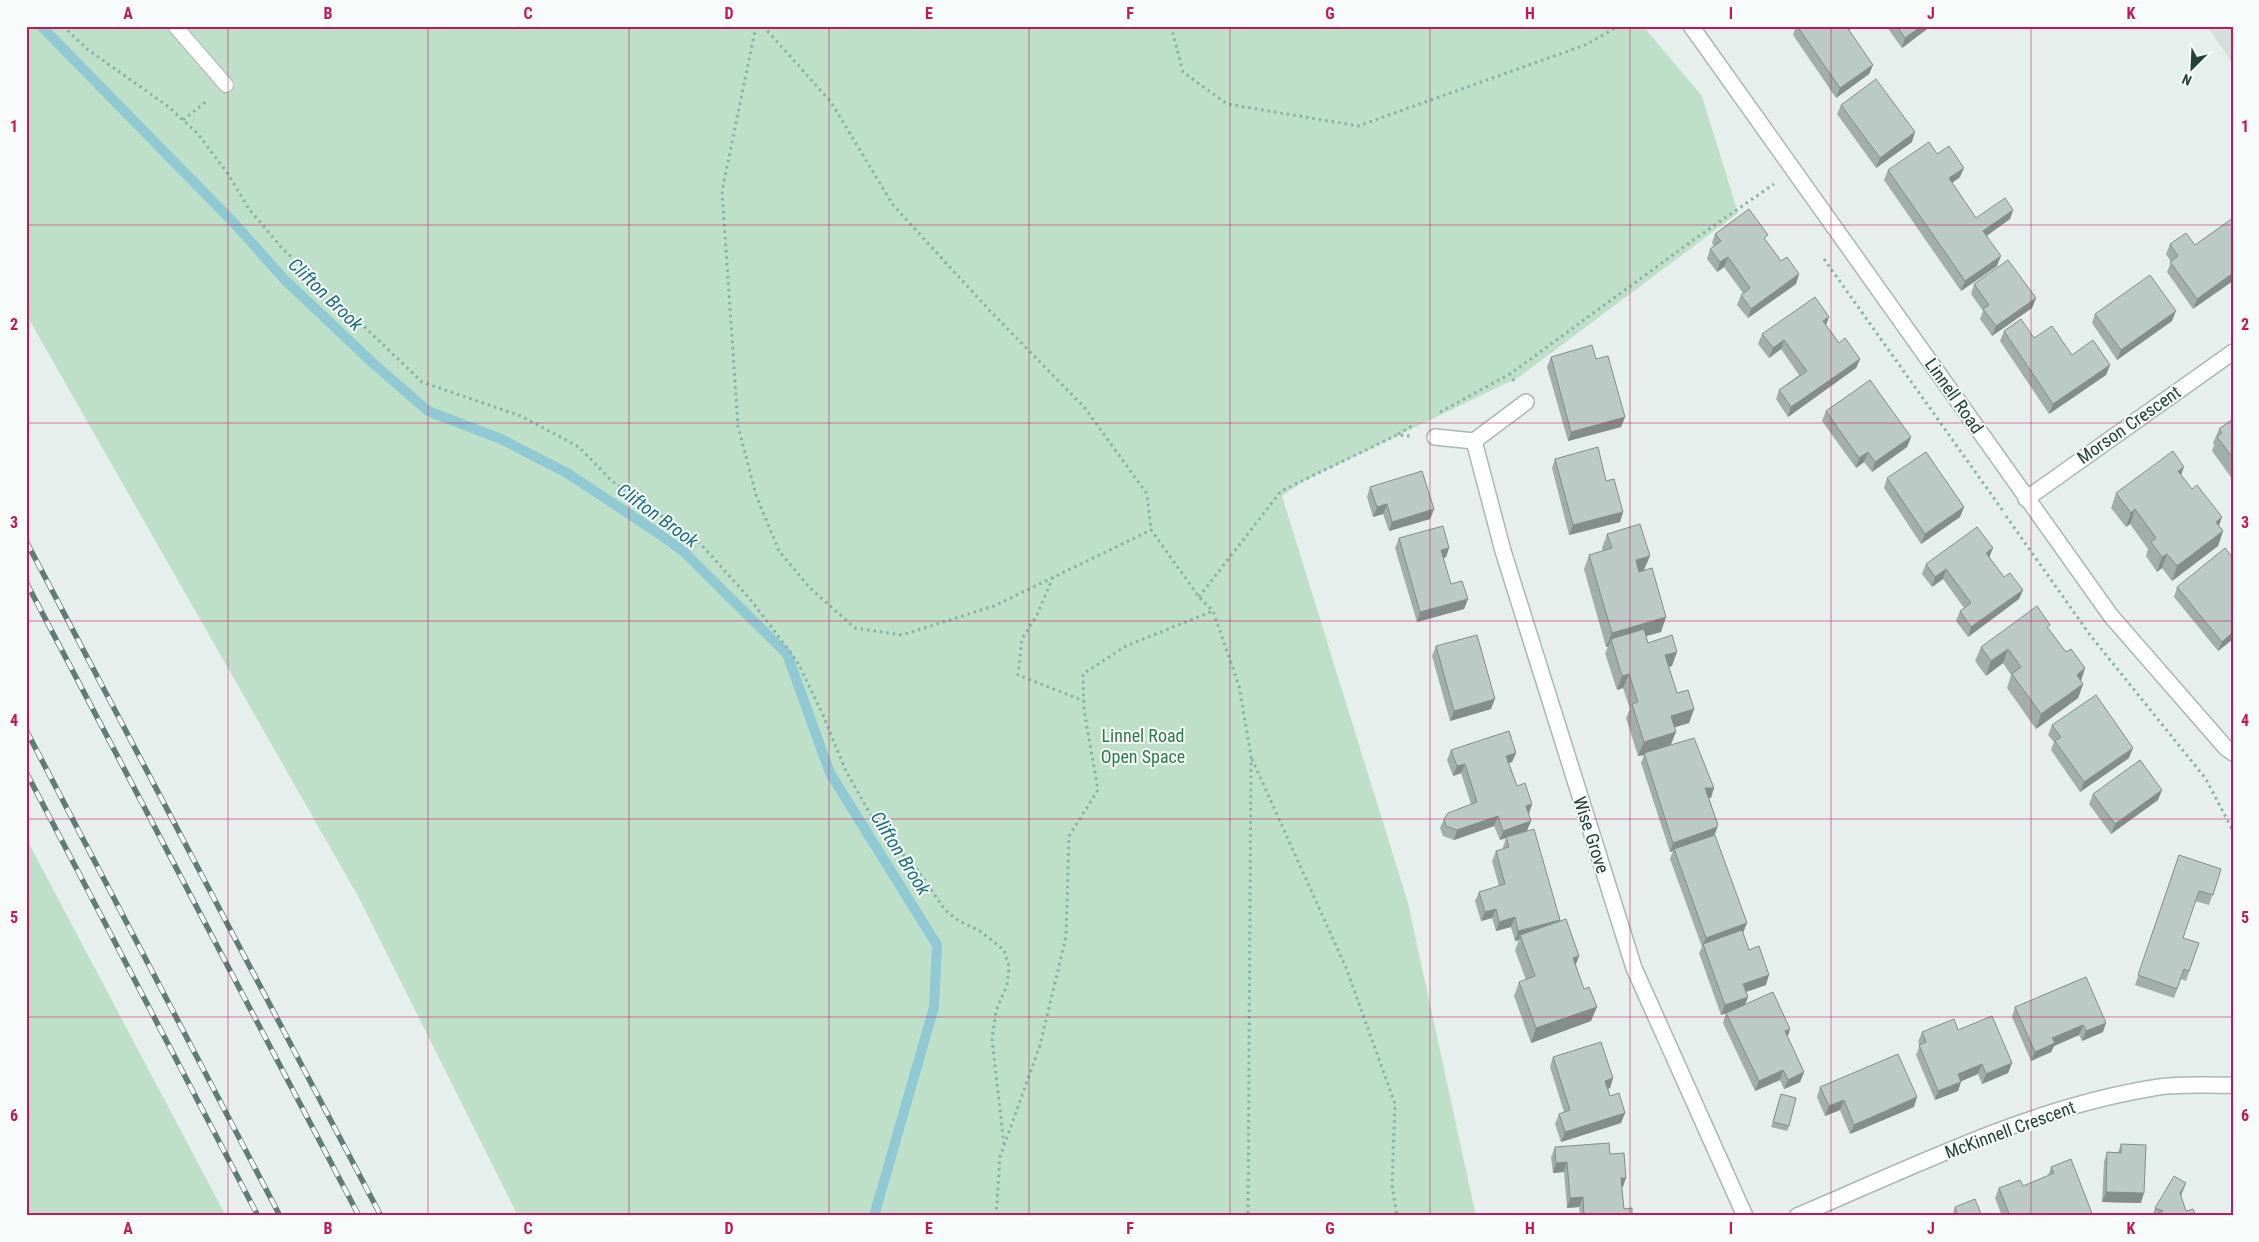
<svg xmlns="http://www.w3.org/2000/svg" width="2259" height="1242" font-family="'Roboto Condensed',sans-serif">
<rect width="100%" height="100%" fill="#e6efeb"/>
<!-- built -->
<path fill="#d4dfda" d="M2207,26h26v38z"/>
<!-- green -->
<path fill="#bfe0c8" d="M26,26h1617l59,70 36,117 -219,164 -215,104 -22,15 126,407 68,313h-958l-159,-318 -333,-584z
M26,838l200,378h-200z"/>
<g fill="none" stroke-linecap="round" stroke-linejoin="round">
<!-- stream -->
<path stroke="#8ec9d4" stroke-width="10" d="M41,26l193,197 51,57 90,85 53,46 73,28 66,34 88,58 28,20 104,103 43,119 107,172 -3,62 -60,209"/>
<defs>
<path id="service" d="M175,26l51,59"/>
<path id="minor" d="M1691,26l420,590 115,132 7,5
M1435,437l39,4 52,-39
M1474,441l29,110 131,417 111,248
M2026,499l207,-147
M1797,1216c116,-49 232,-108 356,-128 26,-5 54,-2 80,-3"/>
</defs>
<!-- service casing -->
<use href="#service" stroke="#a8b8b2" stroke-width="16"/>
<!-- minor casing -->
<use href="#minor" stroke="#a8b8b2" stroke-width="18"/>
<!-- path -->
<path stroke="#86b3a5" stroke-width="3" stroke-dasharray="2.5 4" stroke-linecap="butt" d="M63,26l24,23 82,58 29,27 30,40 21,35 32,38 141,135 99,34 58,31 33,34 88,62 50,56 47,62 26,54 22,54 24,43 23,32 22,21 31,45 14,11 21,10 24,19 5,17 -2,18 -11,26 -4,28 12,106
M756,26l-34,165 16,235 18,69 23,56 31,37 45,40 47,7 92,-29 157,-76 48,67 14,14 26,75 12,70 -3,460
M763,26l68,76 62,103 99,108 93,95 62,86 4,36
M1171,26l12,46 44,32 131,22 227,-81 34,-19
M183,120l25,-20
M1824,259l179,252
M1514,381l-4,-7 186,-136 78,-54
M1440,412l70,-38
M1398,434l14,-8
M2006,516l84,119 116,144 27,52
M1053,577l-16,38 -15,24 -4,36 66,26
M1199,597l82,-106 116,-56 15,1
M1252,759l95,211 48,134 -3,81 5,31
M996,1216l4,-59 40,-112 26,-108 3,-101 29,-46 -14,-80 -1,-36 43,-28 87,-35"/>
<!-- service -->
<use href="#service" stroke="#fff" stroke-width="14"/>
<!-- minor -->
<use href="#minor" stroke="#fff" stroke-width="15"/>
<defs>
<path id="rail" d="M26,541l355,675
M26,582l333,634
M26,730l254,486
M26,772l232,444"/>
</defs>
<!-- rail casing -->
<use href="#rail" stroke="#5f7d75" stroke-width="5.5"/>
<!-- rail -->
<use href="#rail" stroke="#f7fbf9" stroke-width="4" stroke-dasharray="11" stroke-linecap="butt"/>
</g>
<!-- wall -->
<path fill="#a1aea9" d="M1796,26h59l-6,4 24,35 -4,9 -33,24 -43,-63z
M1886,26h45l-29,22z
M1841,105l71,37 -36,26 -39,-54z
M1937,154l23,23 -8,6 24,35 37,-8 -3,9 -23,17 10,30 -36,25 -77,-111 4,-10z
M2233,218l-40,91 -26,-37 4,-10 -5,-8 4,-10 25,1z
M1715,234l51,6 15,21 18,13 -3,10 -48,34 -11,-13 4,-10 2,-2 -19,-26 -7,5 -10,-13 3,-10 4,-3 -2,-3z
M1974,284l62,14 -4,10 -40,28 -12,-17 3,-8 -12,-17z
M2095,314l77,7 -55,39 -25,-37z
M1829,317l-3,9 13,17 21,16 -4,9 -68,49 -12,-18 3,-9 20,-15 -18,-26 -12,9 -11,-14 4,-10z
M2004,331l30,7 38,17 38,10 -4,10 -57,39 -49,-73z
M1551,357l45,2 29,58 -4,10 -53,14 -21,-74z
M1826,411l85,26 -4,10 -35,25 -8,-10 -8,6 -34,-47z
M2233,419v61l-21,-29 2,-6 -1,-2 6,-14z
M1555,459l51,22 17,31 -3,10 -51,13 -17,-67z
M2181,475l42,56 -5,15 -46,35 -10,-13 -5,4 -11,-16 2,-7 -18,-25 -4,3 -15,-19 5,-15z
M1887,478l77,29 -4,10 -39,27 -37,-56z
M1370,487l64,22 -4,10 -41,12 -6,-17 -10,3 -6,-20z
M1607,534l37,36 17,62 -15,4 2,7 24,23 -3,1 8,26 17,16 -5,14 -15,4 -3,18 40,53h-2l9,27 -4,10 29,98 6,17 17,35 -20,7 2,5 -3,8 45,24 -3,8 17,35 -4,10 -16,7 -4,-9 -25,11 -32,-68 3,-10 -5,2 -22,-62 3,-6 -32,-88 3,-8 -3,1 -29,-89 3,-8 -6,1 -12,-38 4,-9 -7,-21 -6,2 -12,-37 3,-6h-2l-22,-78 5,-14 14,-4 -1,-3z
M1399,538l50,10 -3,9 -3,1 8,26 17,15 -4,10 -47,13 -22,-74z
M1989,557l15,20 19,13 -4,9 -51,38 -12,-16 4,-10 4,-3 -21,-29 -11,8 -10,-13 4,-10z
M2233,558v81l-15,12 -44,-54 3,-10z
M2049,629l17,23 19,16 -4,13 2,3 -5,14 -42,31 -29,-41 4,-13 -8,-12 -17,13 -11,-15 6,-14z
M1436,646l55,63 -41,12 -18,-65z
M2052,725l77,33 -49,34 -29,-42 3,-8 -6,-7z
M1451,750l65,3 -4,9 -3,1 8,23 15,18 -4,10 -1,17 32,91 17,43 15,56 -60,22 -17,-47 5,-14 7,-2 -11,-30 4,-10 -4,1 -4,-14 -15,4 -4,-13 -11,3 -6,-20 4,-9 20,-6 -7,-25 4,-10 7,-2v-2l3,-9 -6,2 -6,-14 -40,14 -11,-4 -3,-8 4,-9 27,-15 -10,-31 -8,3 -6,-16z
M2093,794l65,6 -47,34 -22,-30z
M2179,855l42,14 -12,36 -14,-4 -12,37 16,5 -13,38 -5,-2 -7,19 -39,-13z
M2086,977l17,55 -21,9 -3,-6 -25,11 -3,6 -20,9 -19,-44 3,-10z
M1958,1030l54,33 -4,10 -26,11 -4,-10 -17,7 -3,10 -23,9 -19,-45 4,-10 -2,-3 4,-10z
M1553,1057l60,21 -3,10 -2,1 2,7 15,17 -4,10 -60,19 -6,-18 4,-10 5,-2 -14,-45z
M1820,1087l94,20 -64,27 -10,-24 -15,6 -8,-19z
M1781,1094l8,32 -2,5 -16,-4z
M2121,1144l20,59 -39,-1 2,-40 3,-10h11z
M1555,1147l55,7 13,33h-1l2,22 8,7h-52l-1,-9 -12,1 -3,-36 -11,1 -2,-16z
M2051,1167l42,49h-91l-7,-18 4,-10 24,-2 25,-10z
M2182,1193l-1,3 5,15 -34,5 3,-8z
M1955,1207l27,9 -30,-1z"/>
<!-- shaded-wall -->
<path fill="#838d89" d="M1845,26h10l-13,9z
M1922,26h9l-29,22 3,-10z
M1873,65l-4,9 -33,24 4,-10z
M1915,132l-3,10 -36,26 4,-10z
M1964,168l-4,9 -15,11 4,-10z
M2013,210l-3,9 -30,21 3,-9z
M2001,256l-4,10 -36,25 4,-10z
M1728,257l-4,10 -7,5 3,-10z
M2233,273v8l-40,28 4,-10z
M1799,274l-3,10 -48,34 3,-9z
M2036,298l-4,10 -40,28 4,-10z
M2176,311l-4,10 -55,39 4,-10z
M1829,317l-4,9 -2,-5z
M1784,340l-3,9 -12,9 4,-10z
M1860,359l-4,9 -68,49 3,-10z
M2110,365l-4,10 -57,39 4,-10z
M1625,417l-4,10 -53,14 3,-9z
M1911,437l-4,10 -35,25 3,-10z
M1868,452l-4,10 -8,6 3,-10z
M2184,467l-5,14 -1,-10z
M1387,504l-4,10 -10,3 4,-10z
M1964,507l-4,10 -39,27 4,-10z
M1434,509l-4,10 -41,12 3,-9z
M2135,509l-5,15 -4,3 5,-14z
M1623,512l-3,10 -51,13 4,-10z
M2222,517l-5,14 -1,-9z
M2223,531l-5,15 -46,35 5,-15z
M1449,548l-3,9 -9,3 4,-10z
M1993,548l-4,10 -3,-5z
M2167,554l-5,14 -5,4 5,-15z
M1650,556l-6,14 -13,5 5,-15z
M1946,569l-3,10 -11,8 3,-10z
M2023,590l-4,9 -51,38 3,-10z
M1468,599l-4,10 -47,13 3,-10z
M1666,617l-5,15 -48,13 -2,-6 -3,8h-2l6,-14z
M2233,632v7l-15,12 4,-9z
M2008,649l-5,14 -17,13 5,-15z
M1677,652l-5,14 -12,4 5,-15z
M2085,668l-5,15 -3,-8z
M1629,674l-6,14 -6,2 5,-14z
M2083,684l-5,14 -42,31 5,-15z
M1495,699l-4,10 -41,12 4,-10z
M1694,709l-5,14 -23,7 5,-14z
M1676,732l-6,15 -26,6v2l-6,1 6,-14z
M2133,748l-4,10 -49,34 4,-10z
M1516,753l-4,9 -9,3 3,-9z
M1465,764l-4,9 -8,3 4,-10z
M1705,788h9l-3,10h-9z
M2162,790l-4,10 -47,34 4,-10z
M1532,804l-3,10 -7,2 4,-10z
M1498,816l-4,10 -40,14 3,-10z
M1531,821l-4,10 -21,6v1l-6,2 3,-9z
M1718,825l-3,9 -4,4 -37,11 -1,2 -3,1 3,-9z
M1496,909l-4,9 -11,3 4,-9z
M1515,917l-4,10 -15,4 3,-9z
M1560,920l-4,9 -36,6 -1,5 -4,1 3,-10z
M1747,923l-4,10 -40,11 3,-6z
M1579,956l-5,14 -1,-12z
M1769,975l-3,10 -26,9 3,-10z
M1748,997l-4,10 -23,8 4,-10z
M1597,1007l-6,14 -60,22 5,-15z
M2106,1023l-3,9 -21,9 4,-10z
M2083,1025l-4,10 -25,11 -3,6 -20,9 4,-9 17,-14z
M1790,1029l-3,10 -2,-8z
M2012,1063l-4,10 -26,11 4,-10z
M1982,1064l-4,10 -23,10 3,-10z
M1783,1070l-3,10 -25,11 4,-10z
M1804,1072l-4,10 -16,7 4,-9z
M1613,1078l-3,10 -9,3 4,-10z
M1961,1082l-3,9 -23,9 3,-9z
M1917,1097l-3,10 -64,27 4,-9z
M1844,1100l-4,10 -15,6 4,-10z
M1625,1113l-4,10 -60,19 4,-10z
M1567,1162l-3,10 -11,1 3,-10z
M1621,1178h5l-3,9h-5z
M2186,1183l-4,10 -6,10 4,-10z
M2106,1192l38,1 -3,10 -39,-1z
M1583,1197l-4,10 -12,1 3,-10z"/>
<!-- building -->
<path fill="#bbcac4" stroke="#838d89" d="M1797,26h49l27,39 -33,23z
M1897,26h25l-17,12z
M1876,79l39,53 -35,26 -39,-53z
M1929,142l8,12 12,-8 15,22 -15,10 27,40 29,-20 8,12 -30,21 18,25 -36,25 -77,-111z
M1749,209l19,26 -4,3 17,23 6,-4 12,17 -48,35 -10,-14 9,-7 -22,-31 -8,5 -10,-13 11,-8 -6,-7z
M2233,218v55l-36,26 -27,-37 8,-6 -8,-12 16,-11 9,12z
M2008,260l28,38 -40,28 -13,-17 6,-4 -15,-21z
M2150,275l26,36 -55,39 -26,-36z
M1815,297l14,20 -6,4 16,22 6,-5 15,21 -69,48 -12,-17 28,-19 -23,-31 -11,8 -11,-14z
M2021,319l13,19 18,-12 20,29 21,-15 17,25 -57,39 -49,-73z
M1592,345l4,14 12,-3 17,61 -54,15 -20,-75z
M1870,380l41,57 -36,25 -7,-10 -9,6 -33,-47z
M2233,419v39l-16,-21 5,-4 -3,-4z
M1598,447l8,34 8,-2 9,33 -50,13 -18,-66z
M2173,451l11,16 -6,4 14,18 5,-4 25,32 -6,5 7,9 -46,35 -10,-12 -5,3 -11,-15 5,-4 -21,-29 -4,4 -15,-20z
M1926,452l38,55 -39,27 -38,-56z
M1422,471l12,38 -42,13 -5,-18 -10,3 -7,-20z
M1640,524l10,32 -14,4 3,12 13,-4 14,49 -54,16 -23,-78 23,-7 -5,-14z
M1443,526l6,22 -8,2 10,34 11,-3 6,18 -48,13 -21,-74z
M1977,527l16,21 -7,5 18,24 6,-4 13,17 -52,37 -11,-16 11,-8 -25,-34 -11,8 -9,-13z
M2225,548l8,10v74l-11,10 -45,-55z
M2037,606l13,19 -3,2 19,25 5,-3 14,19 -8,7 6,9 -42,30 -29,-40 9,-7 -13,-18 -17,12 -10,-14z
M1644,629l4,14 24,-8 5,17 -12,3 12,38 11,-3 6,19 -23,7 5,16 -32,10 -12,-38 6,-2 -9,-28 -7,2 -11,-37z
M1477,635l18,64 -41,12 -18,-65z
M2096,695l37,53 -49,34 -29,-41 6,-4 -9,-12z
M1509,731l7,22 -10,3 11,30 8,-3 7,21 -6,2 5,15 -28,10 -5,-15 -41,14 -11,-4 -2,-7 4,-6 29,-11 -12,-38 -8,2 -6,-16z
M1694,738l20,50h-9l13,37 -3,3 -42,15 -29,-90z
M2140,760l22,30 -47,34 -22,-30z
M1534,829l26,91 -42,11 -3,-14 -16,5 -3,-13 -11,3 -6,-20 26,-8 -9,-33 13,-4 -3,-10z
M1715,835l32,88 -41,15 -32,-89z
M2179,855l42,14 -8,26 -14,-4 -16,47 16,5 -10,28 -5,-2 -7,20 -39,-14z
M1566,919l13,37 -6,2 11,31 5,-2 8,20 -61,21 -17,-46 16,-6 -15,-41z
M1742,930l7,20 10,-4 10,29 -26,9 5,13 -23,8 -22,-61z
M2086,977l20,46 -20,8 -3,-6 -31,13 3,5 -20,9 -20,-45z
M1773,992l17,37 -5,2 19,41 -16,8 -5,-10 -24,11 -33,-68z
M1992,1016l20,47 -26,11 -4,-10 -24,10 3,8 -23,9 -19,-46 7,-3 -4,-10 32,-13 4,11z
M1601,1042l12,36 -8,3 5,15 9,-3 6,20 -60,19 -6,-18 11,-4 -17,-53z
M1898,1054l19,43 -63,28 -10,-25 -15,6 -9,-19z
M1781,1094l15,4 -7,28 -16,-4z
M1609,1143l1,11 14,-1 2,25h-5l3,31 8,-1v8h-48l-1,-19 -13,1 -3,-36 -11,1 -1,-16z
M2121,1144l25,1 -2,48 -38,-1 1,-40 14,1z
M2071,1159l22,57h-83l-11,-28 21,-8 3,6 31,-13 -3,-6z
M2174,1176l12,7 -6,10 6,18 7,-2 3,7h-43l10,-5 -8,-3z
M1975,1199l7,17h-32l7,-3 -2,-6z"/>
<!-- grid -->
<path fill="none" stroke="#c2185b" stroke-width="1" stroke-opacity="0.55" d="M228,26v1190M428,26v1190M629,26v1190M829,26v1190M1029,26v1190M1230,26v1190M1430,26v1190M1630,26v1190M1831,26v1190M2031,26v1190M26,225h2207M26,423h2207M26,621h2207M26,819h2207M26,1017h2207"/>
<g text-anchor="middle" stroke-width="4" stroke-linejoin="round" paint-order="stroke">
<!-- street labels -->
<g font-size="18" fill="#24423a" stroke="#f7fbf9">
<text transform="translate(1954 396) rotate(55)" y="6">Linnell Road</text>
<text transform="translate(2129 425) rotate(-35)" y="6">Morson Crescent</text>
<text transform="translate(1591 835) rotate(72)" y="6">Wise Grove</text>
<text transform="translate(2010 1130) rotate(-20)" y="6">McKinnell Crescent</text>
</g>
<!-- park labels -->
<g font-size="18" fill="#2d7a4b" stroke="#f7fbf9">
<text x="1143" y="742">Linnel Road<tspan x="1143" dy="21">Open Space</tspan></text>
</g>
<!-- water labels -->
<g font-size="19" font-style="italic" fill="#1c6f80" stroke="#f7fbf9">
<text transform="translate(326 294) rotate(44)" y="7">Clifton Brook</text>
<text transform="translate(658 515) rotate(36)" y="7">Clifton Brook</text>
<text transform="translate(901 853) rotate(58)" y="7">Clifton Brook</text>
</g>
</g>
<!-- border -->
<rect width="2259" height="1242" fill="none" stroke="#f7fbf9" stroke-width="55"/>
<!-- north arrow -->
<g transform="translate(2192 68) rotate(204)" stroke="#f7fbf9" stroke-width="4" paint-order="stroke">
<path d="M0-4L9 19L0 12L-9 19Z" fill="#24423a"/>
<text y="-8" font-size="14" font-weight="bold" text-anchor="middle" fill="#24423a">N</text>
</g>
<rect x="28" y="28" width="2204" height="1186" fill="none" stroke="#c2185b" stroke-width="2"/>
<g font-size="16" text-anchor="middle" font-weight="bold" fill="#c2185b">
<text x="128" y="19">A</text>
<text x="328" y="19">B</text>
<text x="528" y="19">C</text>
<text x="729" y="19">D</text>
<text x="929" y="19">E</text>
<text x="1130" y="19">F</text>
<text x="1330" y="19">G</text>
<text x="1530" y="19">H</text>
<text x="1731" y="19">I</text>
<text x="1931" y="19">J</text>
<text x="2131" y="19">K</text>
<text x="14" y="132">1</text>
<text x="2245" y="132">1</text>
<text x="14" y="330">2</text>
<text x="2245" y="330">2</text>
<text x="14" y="528">3</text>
<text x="2245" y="528">3</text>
<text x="14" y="726">4</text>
<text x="2245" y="726">4</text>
<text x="14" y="923">5</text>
<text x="2245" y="923">5</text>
<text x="14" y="1121">6</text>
<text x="2245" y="1121">6</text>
<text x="128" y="1234">A</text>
<text x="328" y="1234">B</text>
<text x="528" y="1234">C</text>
<text x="729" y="1234">D</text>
<text x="929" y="1234">E</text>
<text x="1130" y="1234">F</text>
<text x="1330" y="1234">G</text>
<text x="1530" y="1234">H</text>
<text x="1731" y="1234">I</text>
<text x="1931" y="1234">J</text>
<text x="2131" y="1234">K</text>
</g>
</svg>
